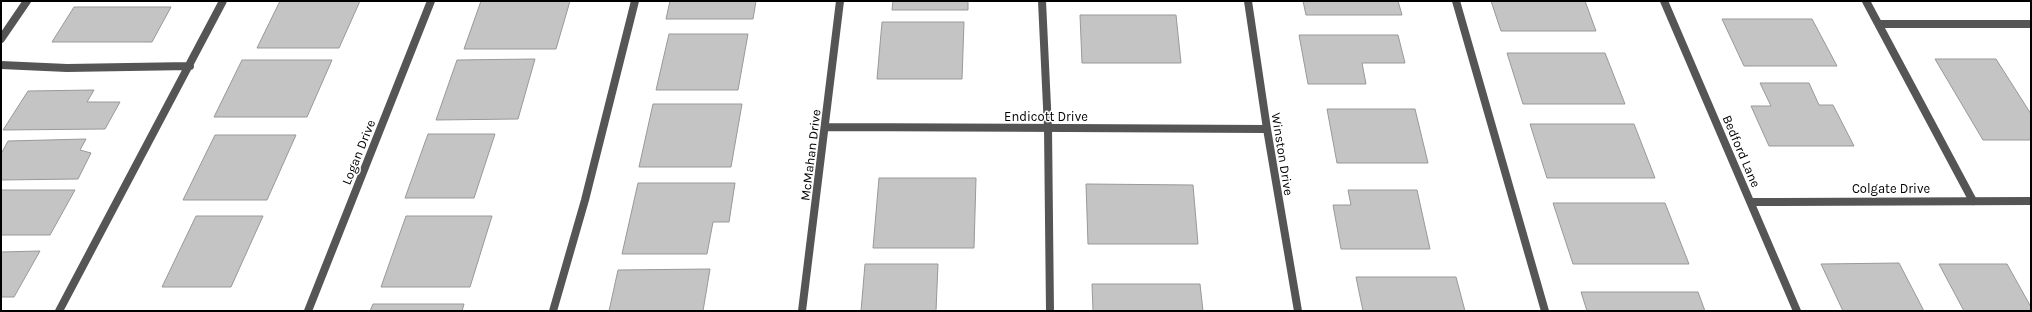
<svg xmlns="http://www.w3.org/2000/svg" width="2032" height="312" font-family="Karla,sans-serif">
<rect width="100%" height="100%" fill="#fff"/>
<!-- building -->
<path fill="#c4c4c4" stroke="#999" d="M280,1h80l-21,47h-82z
M481,1h89l-14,48h-92z
M670,1h86l-3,18h-87z
M893,1h75v9h-76z
M1303,1h95l4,14h-96z
M1491,1h94l11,30h-95z
M74,7h97l-19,35h-100z
M1080,15h96l5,48h-99z
M1722,19h90l25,47h-93z
M882,22h82l-2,57h-85z
M669,34h79l-10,56h-82z
M1299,35h99l7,28h-43l4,21h-58z
M1507,53h98l20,51h-102z
M535,59l-17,60 -82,1 21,-60z
M1935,59h61l35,55v26h-48z
M242,60h90l-25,57h-93z
M1760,83h49l10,22h14l21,41h-85l-18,-40h20z
M94,90l-7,12h33l-15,27 -102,1 25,-39z
M653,104h89l-11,63h-92z
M1327,109h88l13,54h-91z
M1530,124h104l21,54h-108z
M428,134h67l-21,64h-69z
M215,135h81l-29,65h-84z
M86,139l-6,11 11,3 -13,26 -77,1v-26l7,-13z
M879,178h97l-2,70h-101z
M638,183h97l-6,39h-16l-6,32h-85z
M1086,184l107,1 5,59h-110z
M1,190h74l-25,45h-49z
M1348,190h69l13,59h-89l-8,-44h18z
M1553,203h112l24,61h-116z
M196,216h67l-32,71h-69z
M406,216h86l-22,71h-89z
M40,251l-26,46h-13v-45z
M1899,263l25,48h-81l-22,-47z
M865,264h73l-2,47h-75z
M1939,264h68l24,43v4h-67z
M710,269l-7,42h-94l9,-41z
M1356,277h100l9,34h-102z
M1092,284h108l3,27h-110z
M1581,292h117l7,19h-118z
M373,304h91l-2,7h-92z"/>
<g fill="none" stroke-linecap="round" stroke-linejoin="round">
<!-- lane -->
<path stroke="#555" stroke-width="8" d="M1042,1l6,127 2,183
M1456,1l89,310
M1866,1l107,200
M1880,24h151
M1,65l66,3 123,-2
M59,311l164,-310
M553,311l32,-111 50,-199"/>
<!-- street -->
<path stroke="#555" stroke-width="8" d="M1248,1l19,128 31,182
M1664,1l133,310
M1,39l26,-38
M826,127l441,2
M1751,202l280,-1
M308,311l123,-310
M802,311l38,-310"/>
</g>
<g text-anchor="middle" stroke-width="3" stroke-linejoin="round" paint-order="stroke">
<!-- street labels -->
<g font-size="13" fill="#000" stroke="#fff">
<text x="1046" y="121">Endicott Drive</text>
<text transform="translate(1742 151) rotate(67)" y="5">Bedford Lane</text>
<text transform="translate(358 152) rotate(-68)" y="5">Logan Drive</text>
<text transform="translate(1283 154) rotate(81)" y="5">Winston Drive</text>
<text transform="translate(810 155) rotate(-83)" y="5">McMahan Drive</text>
<text x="1891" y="193">Colgate Drive</text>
</g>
</g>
<!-- border -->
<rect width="2032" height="312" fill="none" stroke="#000000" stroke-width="4"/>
</svg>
